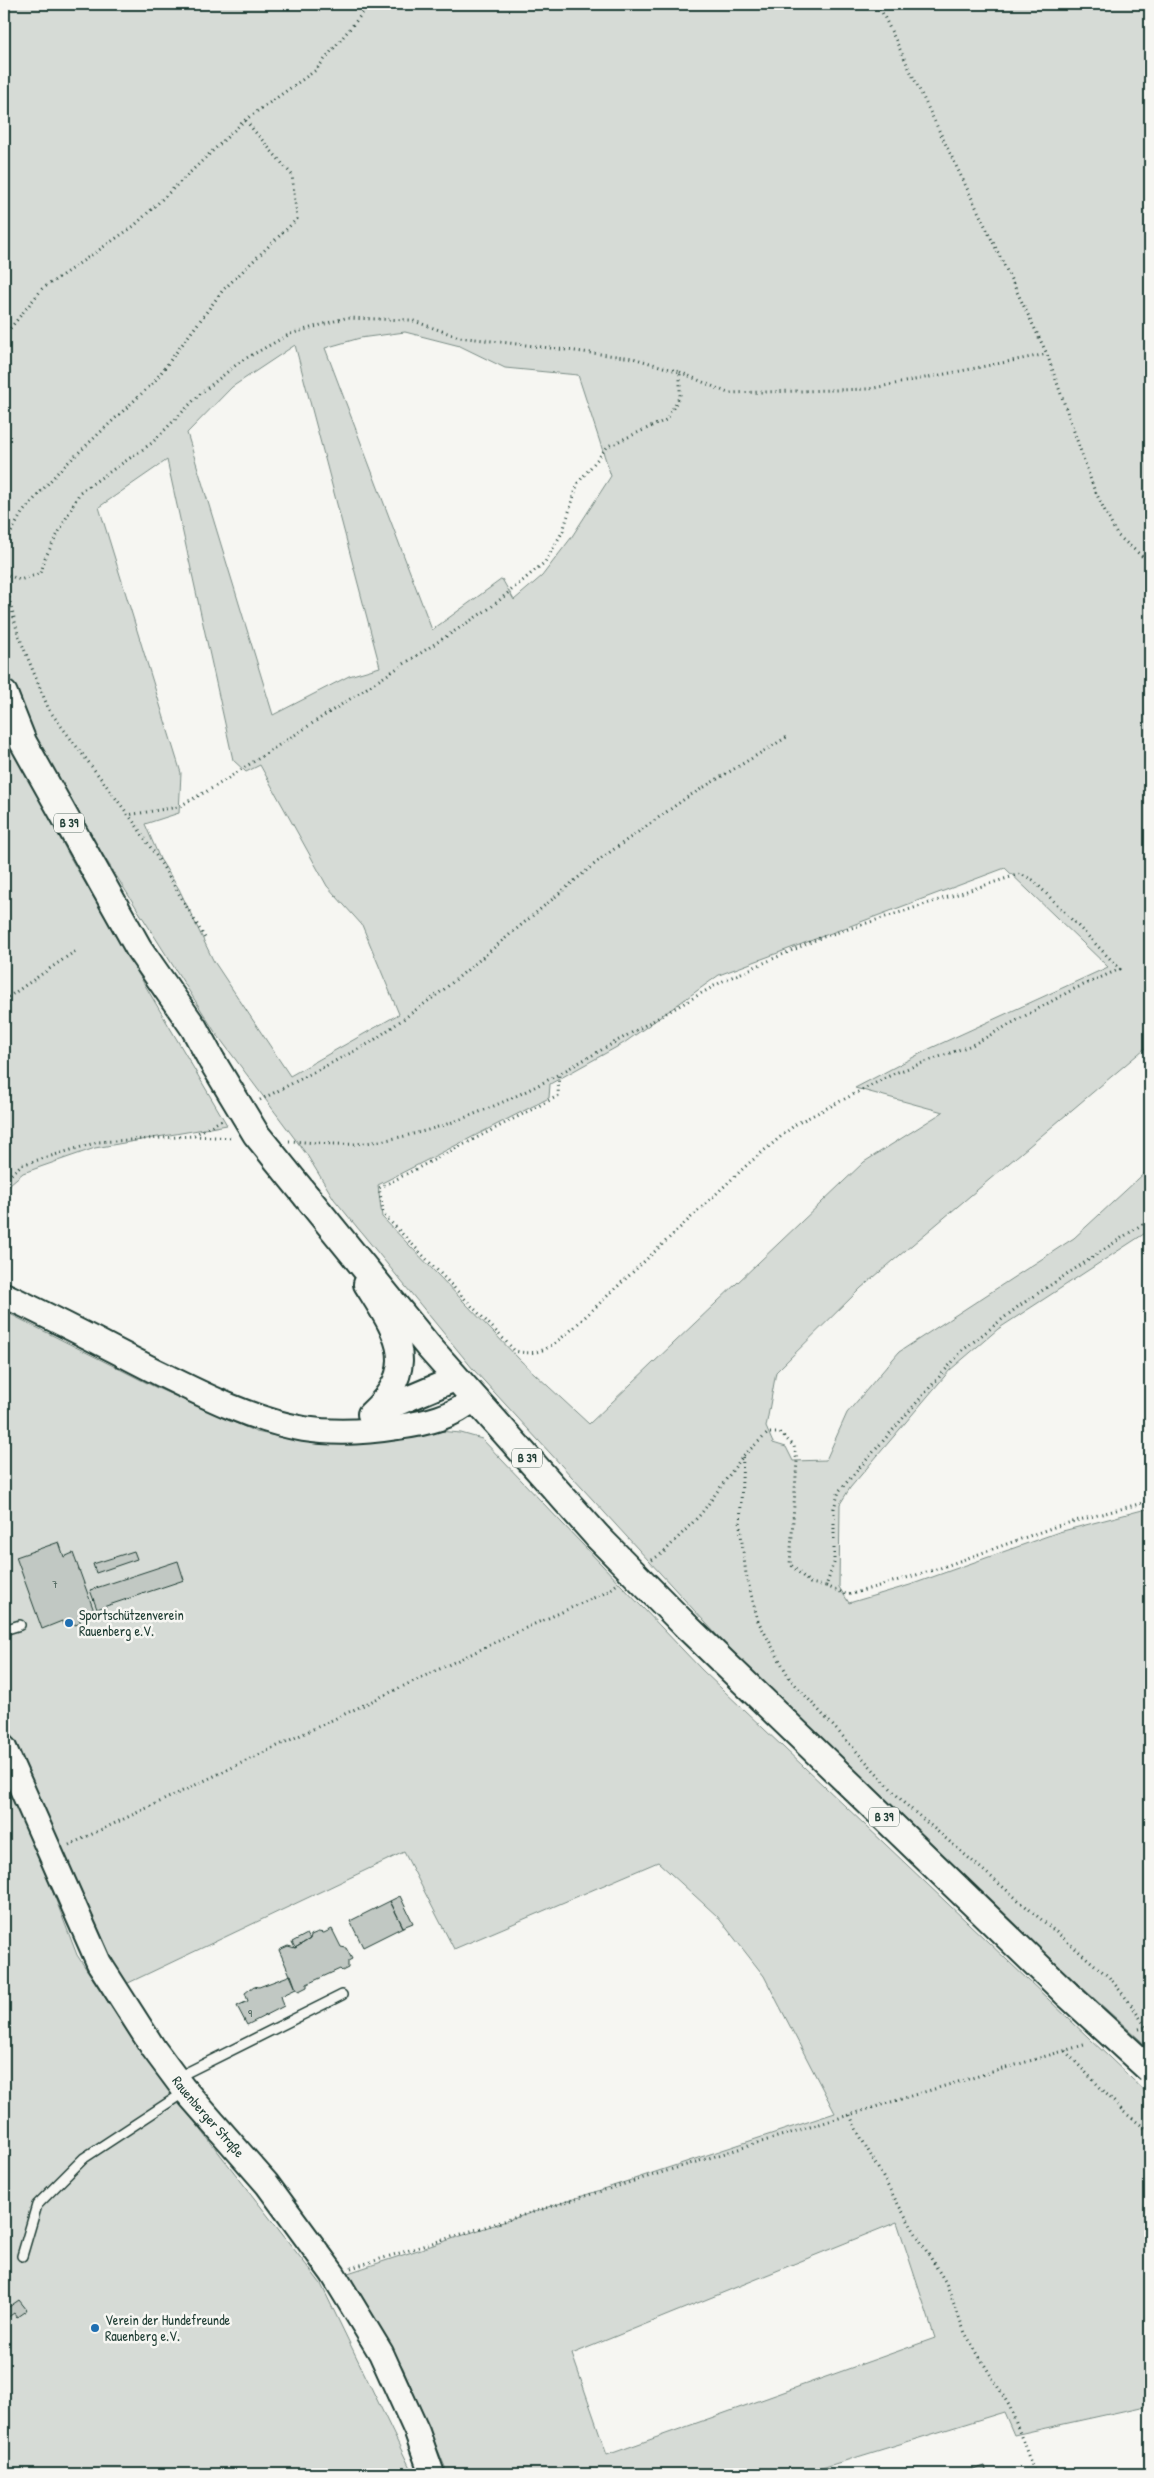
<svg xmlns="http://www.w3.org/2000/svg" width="1154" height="2478" font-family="'Patrick Hand',sans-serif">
<rect width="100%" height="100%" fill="#f6f6f2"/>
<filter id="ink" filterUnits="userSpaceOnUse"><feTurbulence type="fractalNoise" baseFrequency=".02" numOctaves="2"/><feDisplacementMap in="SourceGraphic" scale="10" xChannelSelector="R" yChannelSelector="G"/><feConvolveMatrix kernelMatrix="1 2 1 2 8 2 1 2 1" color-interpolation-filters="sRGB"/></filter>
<g filter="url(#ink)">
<!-- green -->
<path fill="#d6dbd6" stroke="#7a8c85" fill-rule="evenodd" d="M4,4h1146v1040l-289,244 -85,84 -10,55 7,16 13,4 7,14 33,-1 21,-47 52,-61 175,-114 76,-70v62l-152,99 -48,41 -100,118 -10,16 -1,83 10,16 61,-18 149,-53 91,-24v541l-225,-204 -133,-128 -319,-348 -139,-170 -27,-44 -92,-123 -129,-204 -52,-93 -30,-69zM405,332l55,14 45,22 73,7 33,101 -40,62 -29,38 -28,24 -12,-21 -70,51 -107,-282 35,-10zM295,345l85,322 -31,9 -76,39 -86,-282 45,-46zM167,460l66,300 13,12 14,-7 67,121 35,39 37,89 -109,62 -77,-116 -34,-71 -19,-30 -15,-35 34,-11 2,-40 -82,-266zM1005,868l103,99 -179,82 -74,39 88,24 -79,50 -275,262 -68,-63 -139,-144 -4,-32 171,-87 1,-14 74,-41 95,-68z
M4,724l25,55 42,80 156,266 -132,23 -72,25 -19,16z
M4,1311l153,77 99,44 60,12 35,1 87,-14 23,2 21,6 220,231 448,426v309l-136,30 -10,-23 -202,62h-354l-45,-106 -61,-93 493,-162 -71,-137 -47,-60 -59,-54 -204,87 -50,-97 -280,133 -59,-129 -19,-35 -42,-104zM897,2222l38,116 -328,117 -35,-101z
M4,1774l22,48 51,133 65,99 179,230 92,190h-409z"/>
<!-- building -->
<path fill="#c1c8c3" stroke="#1f3d34" d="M59,1542l5,15 9,-4 21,58 -16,5 3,7 -6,2 -2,-4 -10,4 -1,-4 -20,8 -26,-72z
M134,1551l3,8 -41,14 -3,-9z
M178,1561l6,19 -87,29 -7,-19z
M400,1896l13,27 -10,4 -13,-26z
M390,1901l13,26 -40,20 -13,-26z
M332,1929l9,18 5,1 6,11 -4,2v7l-6,3 -2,-2 -33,15v3l-8,4 -3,-2 -17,-39 9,-4 7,2 15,-9 1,-4 7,-3 6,1z
M307,1934l3,5 -15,9 -3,-6z
M291,1975l5,14 -15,7 3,10 -37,19 -10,-19 11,-5 -3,-8 9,-7 5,1z
M19,2300l8,10 -10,7 -3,-4 -10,7v-15l2,4z
M985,2466l2,8h-27z"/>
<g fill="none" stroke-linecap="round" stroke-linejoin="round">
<defs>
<path id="lane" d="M4,1630l16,-5
M176,2078l166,-83
M22,2256l15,-51 47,-47 102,-67"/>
<g id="secondary">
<path d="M366,1284c31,50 56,82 4,130"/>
<path d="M4,1295c52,24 104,52 155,78 46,23 94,47 145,56 32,5 63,3 94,-2 29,-4 55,-10 77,-29"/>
<path d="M374,1413l83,-35"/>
<path id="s1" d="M4,1748l95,215 55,86 29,39 84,96 66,90 48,79 36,79 15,42"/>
</g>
<path id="primary" d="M4,694l19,48 116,207 55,79 18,33
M307,1197l121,149 170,191
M686,1626l381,368"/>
</defs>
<!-- lane casing -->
<use href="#lane" stroke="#1f3d34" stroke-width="12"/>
<!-- secondary casing -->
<use href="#secondary" stroke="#1f3d34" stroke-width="28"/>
<!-- primary casing -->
<use href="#primary" stroke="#1f3d34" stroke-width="30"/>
<!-- path -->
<path stroke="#1f3d34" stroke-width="3" stroke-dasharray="1 4" stroke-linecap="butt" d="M878,4l169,350 47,135 23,46 33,28
M4,336l38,-47 92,-63 111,-106 71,-50 54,-66
M680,372l48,21 141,-4 178,-35
M4,545l18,-32 37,-42 95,-89 69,-92 74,-71 -5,-44 -47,-55
M4,573l16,7 21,-7 4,-15 35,-66 72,-49 48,-49 41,-33 49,-27 55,-16 66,2 48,17 174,21 47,14v24l-14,24 -58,26 -30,37 -15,48 -18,31 -55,46 -274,178 -38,21 -50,8
M4,578l14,56 31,76 87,115 26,40 43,73
M4,1000l73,-50
M260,1100l110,-57 72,-52 161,-134 83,-59 101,-61
M194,1135l30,-16
M289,1141c21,1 44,4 65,3 69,-5 145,-37 205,-70l-1,22 -179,92 5,27 131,136c26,6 36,-5 55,-20l178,-167 48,-40 99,-51 77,-28 100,-55 48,-21 -87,-89 -13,-6 -200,64 -97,43 -164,93
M4,1181l17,-16 77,-23 95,-6 40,2
M743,1457l-3,69 6,48 12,47 32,58 114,124 205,174 21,26 16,24
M652,1560l12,-8 37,-38 42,-58 25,-23h12l14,13 3,15 -7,103 20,19 16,3 8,-23v-55l5,-17 124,-141 56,-44 131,-87
M826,1586l22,9 92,-27 117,-42 93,-25
M69,1845l461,-219 77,-34 9,-7
M1139,2029l11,-3
M1065,2051l59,61 26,20
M850,2115l5,12 44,79 47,77 19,50 45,74 25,67
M351,2268l563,-173 173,-51"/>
<!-- lane -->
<use href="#lane" stroke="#f6f6f2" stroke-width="9"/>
<!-- secondary -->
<use href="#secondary" stroke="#f6f6f2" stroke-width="24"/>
<!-- primary -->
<use href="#primary" stroke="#f6f6f2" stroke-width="26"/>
<defs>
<path id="primary-bridge" d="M212,1061l44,73 51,63
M598,1537l88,89
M1067,1994l83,76"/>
</defs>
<!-- primary-bridge casing -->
<use href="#primary-bridge" stroke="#1f3d34" stroke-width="30" stroke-linecap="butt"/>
<!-- primary-bridge -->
<use href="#primary-bridge" stroke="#f6f6f2" stroke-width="26"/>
</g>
</g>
<!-- markers -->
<g fill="#1f6fb2" stroke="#f6f6f2" stroke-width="2">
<circle cx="69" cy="1623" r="5"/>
<circle cx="95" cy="2328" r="5"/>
</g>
<g text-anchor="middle" stroke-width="5" stroke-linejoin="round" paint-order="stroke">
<!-- number labels -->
<g font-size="11" fill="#486058">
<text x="55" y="1588">7</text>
<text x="250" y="2017">9</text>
</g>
<!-- shield labels -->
<g fill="#f6f6f2" stroke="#60746d" stroke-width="1">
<rect x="54" y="813.5" width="30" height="19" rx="4"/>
<rect x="512" y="1448.5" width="30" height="19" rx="4"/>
<rect x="869" y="1807.5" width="30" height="19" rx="4"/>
</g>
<g font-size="12" font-weight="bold" fill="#1f3d34">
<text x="69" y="827">B 39</text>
<text x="527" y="1462">B 39</text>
<text x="884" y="1821">B 39</text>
</g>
<!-- poi labels -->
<g font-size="14" fill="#1f3d34" stroke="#f6f6f2" text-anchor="start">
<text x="79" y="1620">Sportschützenverein<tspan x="79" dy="16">Rauenberg e.V.</tspan></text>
<text x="105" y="2325">Verein der Hundefreunde<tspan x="105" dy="16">Rauenberg e.V.</tspan></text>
</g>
<!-- street labels -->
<g font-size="14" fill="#1f3d34" stroke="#f6f6f2">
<text dy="5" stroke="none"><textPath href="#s1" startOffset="424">Rauenberger Straße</textPath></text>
</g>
</g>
<!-- margin -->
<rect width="1154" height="2478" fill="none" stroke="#f6f6f2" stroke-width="20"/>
<rect x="10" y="10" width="1134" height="2458" fill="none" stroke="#1f3d34" stroke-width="2" filter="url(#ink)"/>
</svg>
